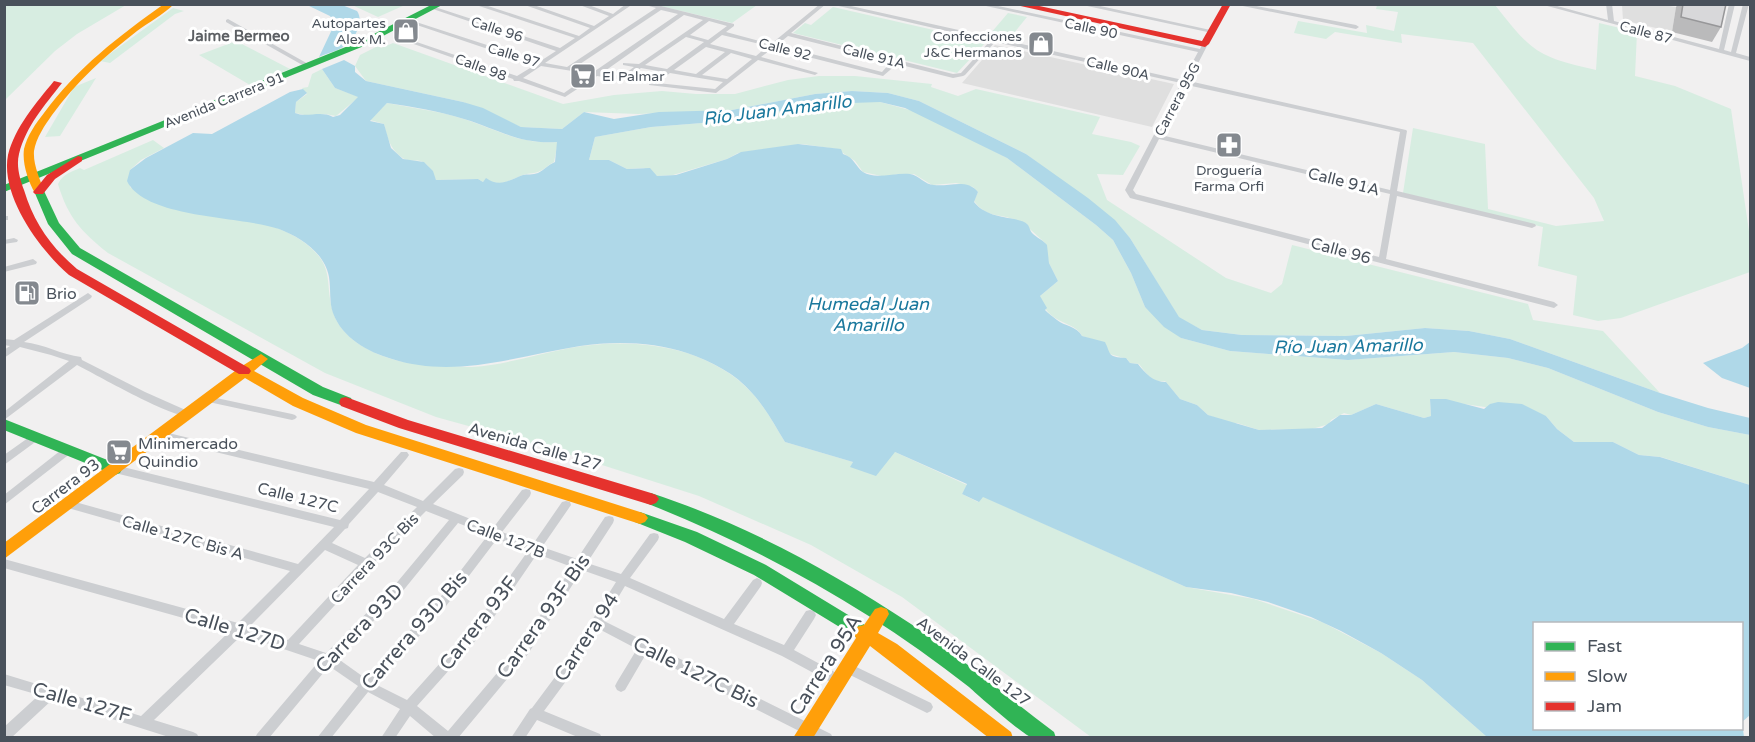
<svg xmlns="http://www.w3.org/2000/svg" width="1755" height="742" font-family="'Varela Round',sans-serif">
<rect width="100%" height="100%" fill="#f1f0f0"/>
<!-- education -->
<path fill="#dfdfdf" d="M1622,5h40l14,2 -4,25 -49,-12z
M995,45l179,39 -22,43 -190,-44z"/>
<!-- green -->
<path fill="#d7ede1" d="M4,5h122l-49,29 -22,17 -50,49z
M352,5v-1l53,1 -27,12z
M656,5l101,-1v1l-25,18z
M1377,5h118c37,47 42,52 101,65l3,-47 38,9 -2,44 40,10 56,23 19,129v34l-129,46 -23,3 -25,-6 4,-39 -39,-10 5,-39 -140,-34 10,-65 72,16 3,65 68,17 48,-5 -10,-23 -121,-155 -72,-9 1,9 -67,-11 -9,7 -32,-6 4,-12 69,12 -1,-8 28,6 4,-19 -22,-3z
M833,7l153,35 -29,31 -164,-40 12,-10 6,2z
M173,8l11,3 -9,3 -65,49 -10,-2z
M1008,13l19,4 -17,21 -20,-4z
M236,41l54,28 -40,16 -51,-30z
M393,43l170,61 51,-9 48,-4 34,3h39l53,-14 31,-4h36l77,8 -1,3 27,9 18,-7 124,28 -8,17 39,8 9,4 -17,29 -26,-1 10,26 119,78 45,15 11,-9 10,-39 236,59 5,16 70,11 57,62 -150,-54 -41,-8 -44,-3 -79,8 -104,-1 -40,-5 -23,-12 -49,-80 -16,-18 -88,-66 -107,-53 -31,-8 -36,-2 -37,3 -83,16 -94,4 -54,-2 -22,17 -41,-2 -58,-25 -97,-21 -11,-15 5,-11 18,-9 3,2z
M322,69l13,19 24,9 -23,19 -11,-2 -16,2 -14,-3 1,-11 11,-8 -5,-6 6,-1 4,-13z
M96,78l-36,58 -15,1 29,-50z
M856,102h24l37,10 90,46 89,67 17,15 18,33 14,34 36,31 49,13 118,9 106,-8 54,6 40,10 110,44 50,15 42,8v50l-89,-28 -22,-2 -26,-13h-39l-17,-13 -11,-13 -116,-17 1,17 -7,2 -48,-14 -25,11 -7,-2 -13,7 -2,4 -17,5 -53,1 -22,-7 -5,1 -24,-9 -11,-10 -17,-6 -15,-18c-12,3 -20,-9 -26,-17l-9,-1 -3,-4 -17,-5 -4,-3v-7l-24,-8c-7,-16 -35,-10 -42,-40l18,-15 -9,-18 -4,-20c-7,-7 -23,-22 -31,-24 -17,-5 -28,-2 -40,-18l4,-9 -5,-5 -17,-4 -24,2 -18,-11h-17l-11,3 -23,-5 -8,-11 -18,-12 -35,-5 -64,9 -11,6 -54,16 -16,1 -13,-8 -17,1 -18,-9h-20l6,-23 56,-10 64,-5 108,-18z
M387,103c26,5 52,8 77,16 36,12 55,25 94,23l-4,20c-6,3 -10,8 -16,10 -5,2 -11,1 -15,3 -14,5 -23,13 -37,4l-3,3 -5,-3 -42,1c-14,-32 -22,-12 -36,-24 -10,-8 -13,-19 -16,-32l-14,-4z
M153,140l11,8 -23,12 -11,10v17c50,39 125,18 175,56 31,24 19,38 28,69 8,26 37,41 62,48 13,4 26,4 40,5 12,0 25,2 37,2 33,-2 65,-13 98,-19 38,-7 80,-6 117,5 24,8 48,21 65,40 13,14 23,33 33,49l68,20 -2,4 44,-14 72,33 -5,9 16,8 4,-6 204,91 68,12 68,23 59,31 41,27 65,57h-396l-189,-140 -91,-52 -112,-49 -144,-46 -119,-33 -111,-44 -217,-120c-26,-21 -40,-35 -50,-69 5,-10 13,-12 22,-16l4,2z"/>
<!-- water -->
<path fill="#afd8e8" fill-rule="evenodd" d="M307,5h35l15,6c7,10 -1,27 -11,34 -7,6 -19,8 -27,12l16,-34 -5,-7z
M344,60l11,6v6l11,9 97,21 20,6 38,19 41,2 22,-17 30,7 45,-7 73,-2 83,-16 37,-3 36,2 31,8 107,53 62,44 27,22 15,18 49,79 23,13 40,5 104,1 79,-8 44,3 41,8 150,54 48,15 42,10v17l-42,-8 -50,-15 -110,-44 -40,-10 -54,-6 -106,8 -118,-9 -49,-13 -17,-11 -19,-20 -14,-34 -18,-33 -17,-15 -89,-67 -102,-50 -25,-6 -57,2 -108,18 -64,5 -56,10 -6,23h20l18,9 23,-1 7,8 19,-1 51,-16 14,-7 57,-8 43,5 2,5c11,3 12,12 20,18 12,8 33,0 47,2 9,1 15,11 24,11 15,2 33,-7 44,7l-4,10c16,20 46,13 54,23 2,3 2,6 4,8 5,5 11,7 15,12l2,18 9,18 -18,15 7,12 -2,2c3,3 8,7 12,10 7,6 20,6 25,16l23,6c6,12 2,15 21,16l4,5 8,1c8,10 15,18 28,18l14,17 17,6 11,10 51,15 63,-2 18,-13h11l25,-11 48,14 7,-2 -1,-17h16l38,10 6,-5 8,-2 24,2 24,12 11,13 17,13h39l26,13 21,2 90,28v230l-8,7 2,15h-257l-65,-57 -41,-27 -40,-22 -30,-14 -43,-15 -37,-9 -45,-6 -203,-90 -4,5 -17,-8 5,-10 -72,-32 -19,24 -26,-9 3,-5 -68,-20c-10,-16 -20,-35 -33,-49 -16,-19 -41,-32 -65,-40 -34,-11 -72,-12 -107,-7 -63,10 -125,33 -188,13 -24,-7 -50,-21 -59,-46 -4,-11 -2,-24 -4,-36 -4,-24 -29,-40 -50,-48 -36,-13 -134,-10 -152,-48l3,-11 16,-12 47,-25 19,1 78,-42 13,-3 4,4 -11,9 -1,11c12,5 26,-3 38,4l7,-2 18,-18 -23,-9 -13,-19zM387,103c26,4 52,8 77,16 36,11 54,25 93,23l-2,20c-7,3 -11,8 -17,11 -5,2 -11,1 -15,2 -14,5 -23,13 -37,3l-3,4 -5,-3 -42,1 -3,-9 -9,-9 -21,-3 -12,-11 -7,-24 -14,-3zM1534,624h208v104h-208z
M1750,342v46l-28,-10 -19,-15 39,-15z"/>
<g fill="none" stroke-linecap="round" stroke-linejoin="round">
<!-- street -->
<path fill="#ccced1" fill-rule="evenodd" d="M473,4h9l97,32 11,-8 -68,-24h9l63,22 15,-10 -32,-12h9l27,10 13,-10h7l-88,59 22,4 89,-59 -14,-4h11l81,20v2l-8,6 45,12 49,-40h6l-35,29 162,41 8,-1 29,-32 -160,-37h12l341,76 15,-28 -221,-48h12l211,45 3,-6h4l1,1 -19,37 217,49 1,1 -10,60 138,33 1,2 -4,2 -135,-32 -11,63 168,43 4,3 -4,3 -424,-110 -5,-8 56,-107 -186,-41 -30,33 -2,1 -10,2 -56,-14 -14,12 -110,-28 -12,9 57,16 -3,2 -57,-15 -42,33 -67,-8v-2l14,-11 -22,-4 -18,12 -26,-4 -32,21 -46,-16h-5l-1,-2 -119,-42 5,-1 118,40 18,-11 -130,-44 5,-1 129,42 17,-11 -126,-43 5,-1 125,41 15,-10zM661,10l17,4 -83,57 -21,-3zM684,15l19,5 -64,44 -16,-1v2l11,2 -12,9 -20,-3zM709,21l18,5 -19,14 -18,-5zM722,35l46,11 -12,10 -46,-12zM788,36l103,26 -9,10 -105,-27zM686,37l18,5 -37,27 -22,-4zM706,47l19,5 -29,22 -22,-4zM731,53l21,6 -25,20 -25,-4zM541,66l50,8 -27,19 -41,-15zM670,73l53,9 -8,7 -58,-6zM1187,85l213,47 -10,58 -229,-55zM1159,139l231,55 -11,63 -243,-63 -3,-4z
M1078,4h13l124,27 -3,2z
M1233,4h13l110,21 3,2 -3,2z
M1540,4h10l58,16 -2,-16h6l2,17 105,28 10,-45h6l-11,46 7,2 12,-48h6l-13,49 14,4v4z
M228,19l82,46 1,1 -5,1 -80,-45v-2z
M4,216h4v4h-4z
M14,238l4,2 -1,2 -13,2v-4z
M33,259l4,3 -1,2 -32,8v-5z
M88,293l4,3 -1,2 -67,44c20,2 38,13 57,15l1,3 63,32 45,20 2,2 -2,2c-17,3 -93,-41 -113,-51l-73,55v-8l65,-51 -18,-6 -31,-8 -16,11v-8l6,-4 -6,-1v-6l10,1z
M207,396l85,18 3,1 2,2 -2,2 -3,1 -88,-19 -2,-2 2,-2z
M160,431l214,51 27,-30h6l2,3 -2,3 -23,27 39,16 32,-32 4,-1 4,1 1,3 -1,3 -30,29 60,24 29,-38 4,-1 4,1 1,3 -1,3 -28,36 31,12 29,-42 4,-1 4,1 1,3 -29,42 35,12 28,-42 4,-1 4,1 1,3 -1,3 -26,40 34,11 29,-40 4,-1 4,1 1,3 -1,3 -28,38 94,41 29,-39 4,-2 4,2 1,3 -1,3 -27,38 50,21 22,-34 4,-1 4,1 2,4 -2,4 -20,31 48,26 2,4 -2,4 -4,2 -4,-2 -52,-28 -157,-70 -21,35 227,113 2,4h-20l-167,-84 -21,36 -4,2 -4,-2 -2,-4 2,-4 20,-33 -38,-20 -27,44 -28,38 56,23 2,4h-22l-43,-18 -12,18h-14l19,-29 2,-1 32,-43 52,-83 -34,-12 -54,84 -70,84h-22l-26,-22 -15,22h-14l19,-29 -32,-17 -37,46h-14l41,-52 -29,-20 -60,72h-14l2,-4 62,-73 -77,-26 -88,85 39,12 4,2 2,4h-27l-120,-38 -41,38h-7v-11l35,-32 -35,-10v-11l137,42 89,-85 -226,-63v-9l234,64 52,-52 -222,-63 -4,-1 -1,-3 1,-3 4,-1 230,64 36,-37 -219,-54 -4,-1 -1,-3 1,-3 4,-1 225,55 29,-31 -212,-51 -2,-3 2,-3zM378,492l39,15 -52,51 -33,-15 13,-14 3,-1 1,-4zM426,511l23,9 -55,66 -68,67 -27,-9 71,-77zM458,523l30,12 -53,69 -70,74 -28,-20 65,-66zM497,539l31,12 -51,71 -70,78 -32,-16 68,-74zM325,550l33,15 -70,75 -39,-13zM537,554l35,13 -52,79 -72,85 -31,-25 68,-76z
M35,433l3,1 2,3 -2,3 -34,25v-10z
M68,446l3,1 2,3 -2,3 -67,52v-10l61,-48z
M846,662l85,41 2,4 -2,4 -4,2 -4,-2 -81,-40 -2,-4 2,-4z"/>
<!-- fast -->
<path fill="#30b455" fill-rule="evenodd" d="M433,4h11l-80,42 -360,146v-7l354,-143z
M39,188l5,3 15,32 21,25 243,139 28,11 2,4 -2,4 -5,1 -33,-12 -241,-141 -24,-30 -14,-33z
M4,419l116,46 2,4 -2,4 -5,2 -5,-2 -106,-43z
M651,493c92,30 180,78 260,131 50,33 95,72 143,108l2,6c-7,0 -16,1 -23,0 -10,-3 -53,-41 -64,-51 -99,-78 -207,-138 -323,-184l-3,-4 3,-4z
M640,512l57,20 69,33 102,62 3,5 -3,5 -6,3 -6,-3 -102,-62 -69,-33 -50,-20 -3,-4 3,-4z"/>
<!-- slow -->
<path fill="#ff9f0a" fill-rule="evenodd" d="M164,4h10c-11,11 -25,18 -37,27 -32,25 -61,51 -85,84 -7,10 -16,23 -18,36 -1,14 6,28 10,40l-1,2h-8c-7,-12 -13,-30 -11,-44 3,-13 12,-26 20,-36 33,-45 75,-77 120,-109z
M261,354l7,5 -14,12 49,27 63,27 274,87 5,2 3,4 -3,4 -5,2 -284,-91 -63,-27 -48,-28 -241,181v-16l235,-175z
M881,607l6,2 2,5 -11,19 19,11 114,88 2,6h-24l-119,-92 -57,92h-20l63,-100 -3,-6 3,-5 8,-2 11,-16z"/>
<!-- jam -->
<path fill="#e5322d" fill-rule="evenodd" d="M1012,4h18l172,37 21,-37h8l-22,40 -4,3z
M54,81l8,2c-17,22 -36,43 -43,71 -3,12 1,25 5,36 10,33 27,57 53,79l172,99 2,3 -2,3h-10l-170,-99c-29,-25 -69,-79 -61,-120 7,-28 28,-52 46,-74z
M78,156l4,1v4l-27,18 -12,15h-8l-2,-2 14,-17z
M346,397l62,23 243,73 5,2 3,4 -3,4 -5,2 -252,-77 -58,-22 -2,-4 2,-4z"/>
</g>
<!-- wall -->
<path fill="#bababb" d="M1678,4h48l-5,23 -9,15 -40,-10 4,-25z"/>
<!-- building -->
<path fill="#d8d8da" stroke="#979799" stroke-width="1.5" d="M1683,4h43l-5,23 -40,-10z"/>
<!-- icons -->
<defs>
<symbol id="shop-square" viewBox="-11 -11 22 22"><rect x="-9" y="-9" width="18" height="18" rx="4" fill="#84898f" stroke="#fff"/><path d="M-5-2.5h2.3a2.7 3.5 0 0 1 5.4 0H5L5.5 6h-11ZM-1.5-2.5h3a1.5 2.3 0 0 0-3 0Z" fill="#fff"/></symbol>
<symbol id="supermarket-square" viewBox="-11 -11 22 22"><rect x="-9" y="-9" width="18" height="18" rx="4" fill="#84898f" stroke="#fff"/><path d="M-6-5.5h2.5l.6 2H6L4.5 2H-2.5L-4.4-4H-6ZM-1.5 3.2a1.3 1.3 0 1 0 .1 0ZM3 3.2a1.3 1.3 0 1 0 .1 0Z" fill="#fff"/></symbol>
<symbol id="pharmacy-square" viewBox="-11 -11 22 22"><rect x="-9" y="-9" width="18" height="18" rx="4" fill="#84898f" stroke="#fff"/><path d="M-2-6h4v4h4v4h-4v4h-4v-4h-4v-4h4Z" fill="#fff"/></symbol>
<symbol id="fuel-square" viewBox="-11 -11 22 22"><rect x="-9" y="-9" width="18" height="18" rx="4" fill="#84898f" stroke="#fff"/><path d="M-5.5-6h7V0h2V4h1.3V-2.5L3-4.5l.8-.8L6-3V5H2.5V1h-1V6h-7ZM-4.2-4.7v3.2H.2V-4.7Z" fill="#fff"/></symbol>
</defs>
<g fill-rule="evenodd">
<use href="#shop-square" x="391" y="16" width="30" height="30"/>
<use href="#shop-square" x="1026" y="29" width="30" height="30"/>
<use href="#supermarket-square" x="568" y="61" width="30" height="30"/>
<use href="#pharmacy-square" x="1214" y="130" width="30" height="30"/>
<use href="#fuel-square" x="12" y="278" width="30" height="30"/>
<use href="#supermarket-square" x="104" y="437" width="30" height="30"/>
</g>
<g text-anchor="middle" stroke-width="6" stroke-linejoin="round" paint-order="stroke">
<!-- far-poi labels -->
<g font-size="14" fill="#49515b" stroke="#fff" text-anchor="end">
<text x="386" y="28">Autopartes<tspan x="386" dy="16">Alex M.</tspan></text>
<text x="1022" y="41">Confecciones<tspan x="1022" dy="16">J&amp;C Hermanos</tspan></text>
<text x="602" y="81" text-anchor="start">El Palmar</text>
<text x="1229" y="175" text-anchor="middle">Droguería<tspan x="1229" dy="16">Farma Orfi</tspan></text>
</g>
<!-- far-street labels -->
<g font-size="14" fill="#49515b" stroke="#fff">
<text transform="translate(1091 28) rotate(12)" y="5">Calle 90</text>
<text transform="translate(497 29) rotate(18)" y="5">Calle 96</text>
<text transform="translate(1646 32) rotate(15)" y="5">Calle 87</text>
<text transform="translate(785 49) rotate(14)" y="5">Calle 92</text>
<text transform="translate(514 55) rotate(17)" y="5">Calle 97</text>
<text transform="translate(874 56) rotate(14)" y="5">Calle 91A</text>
<text transform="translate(481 67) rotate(20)" y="5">Calle 98</text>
<text transform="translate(1118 68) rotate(13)" y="5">Calle 90A</text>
<text transform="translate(1177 99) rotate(-62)" y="5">Carrera 95G</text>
<text transform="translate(224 100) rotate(-22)" y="5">Avenida Carrera 91</text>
</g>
<!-- far-neighbourhood labels -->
<g font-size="15" font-weight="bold" fill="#5c5f63" stroke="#fff">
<text x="239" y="41">Jaime Bermeo</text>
</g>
<!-- street labels -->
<g font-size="16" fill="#49515b" stroke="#fff">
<text transform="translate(1344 181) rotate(14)" y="6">Calle 91A</text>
<text transform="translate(1341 250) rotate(15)" y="6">Calle 96</text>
<text transform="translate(535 446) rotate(16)" y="6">Avenida Calle 127</text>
<text transform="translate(65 486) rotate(-37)" y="6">Carrera 93</text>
<text transform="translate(298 497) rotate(14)" y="6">Calle 127C</text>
<text transform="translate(183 537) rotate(16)" y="6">Calle 127C Bis A</text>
<text transform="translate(506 538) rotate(21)" y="6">Calle 127B</text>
<text transform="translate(374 558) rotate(-46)" y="6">Carrera 93C Bis</text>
<text transform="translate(974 661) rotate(37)" y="6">Avenida Calle 127</text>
</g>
<!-- poi labels -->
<g font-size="16" fill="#49515b" stroke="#fff" text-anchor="start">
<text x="46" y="299">Brio</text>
<text x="138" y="449">Minimercado<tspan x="138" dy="18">Quindio</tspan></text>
</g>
<!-- water labels -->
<g font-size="18" font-style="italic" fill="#1a789d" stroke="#fff">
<text transform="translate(777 110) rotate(-7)" y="6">Río Juan Amarillo</text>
<text x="868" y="310">Humedal Juan<tspan x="868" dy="21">Amarillo</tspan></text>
<text transform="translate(1348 346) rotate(-1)" y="6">Río Juan Amarillo</text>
</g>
<!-- near-street labels -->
<g font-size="20" fill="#49515b" stroke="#fff">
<text transform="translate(543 616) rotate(-55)" y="7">Carrera 93F Bis</text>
<text transform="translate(478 623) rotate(-52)" y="7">Carrera 93F</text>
<text transform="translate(359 628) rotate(-46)" y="7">Carrera 93D</text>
<text transform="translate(235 629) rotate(17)" y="7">Calle 127D</text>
<text transform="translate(414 630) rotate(-49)" y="7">Carrera 93D Bis</text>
<text transform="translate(586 637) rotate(-57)" y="7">Carrera 94</text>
<text transform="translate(825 665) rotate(-57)" y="7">Carrera 95A</text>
<text transform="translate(696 672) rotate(26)" y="7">Calle 127C Bis</text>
<text transform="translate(82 702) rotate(16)" y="7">Calle 127F</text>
</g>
</g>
<!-- border -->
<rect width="1755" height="742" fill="none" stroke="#49515b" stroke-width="12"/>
<!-- legend -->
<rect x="1533" y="622" width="210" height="108" fill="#ffffff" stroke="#b6b9bd" stroke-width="1.5"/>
<rect x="1545" y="642" width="30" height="9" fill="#30b455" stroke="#b6b9bd" stroke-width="1.5"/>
<text x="1587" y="652" font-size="18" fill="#49515b">Fast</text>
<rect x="1545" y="672" width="30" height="9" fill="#ff9f0a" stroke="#b6b9bd" stroke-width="1.5"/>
<text x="1587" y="682" font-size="18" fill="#49515b">Slow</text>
<rect x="1545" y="702" width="30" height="9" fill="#e5322d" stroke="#b6b9bd" stroke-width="1.5"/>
<text x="1587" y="712" font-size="18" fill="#49515b">Jam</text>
</svg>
